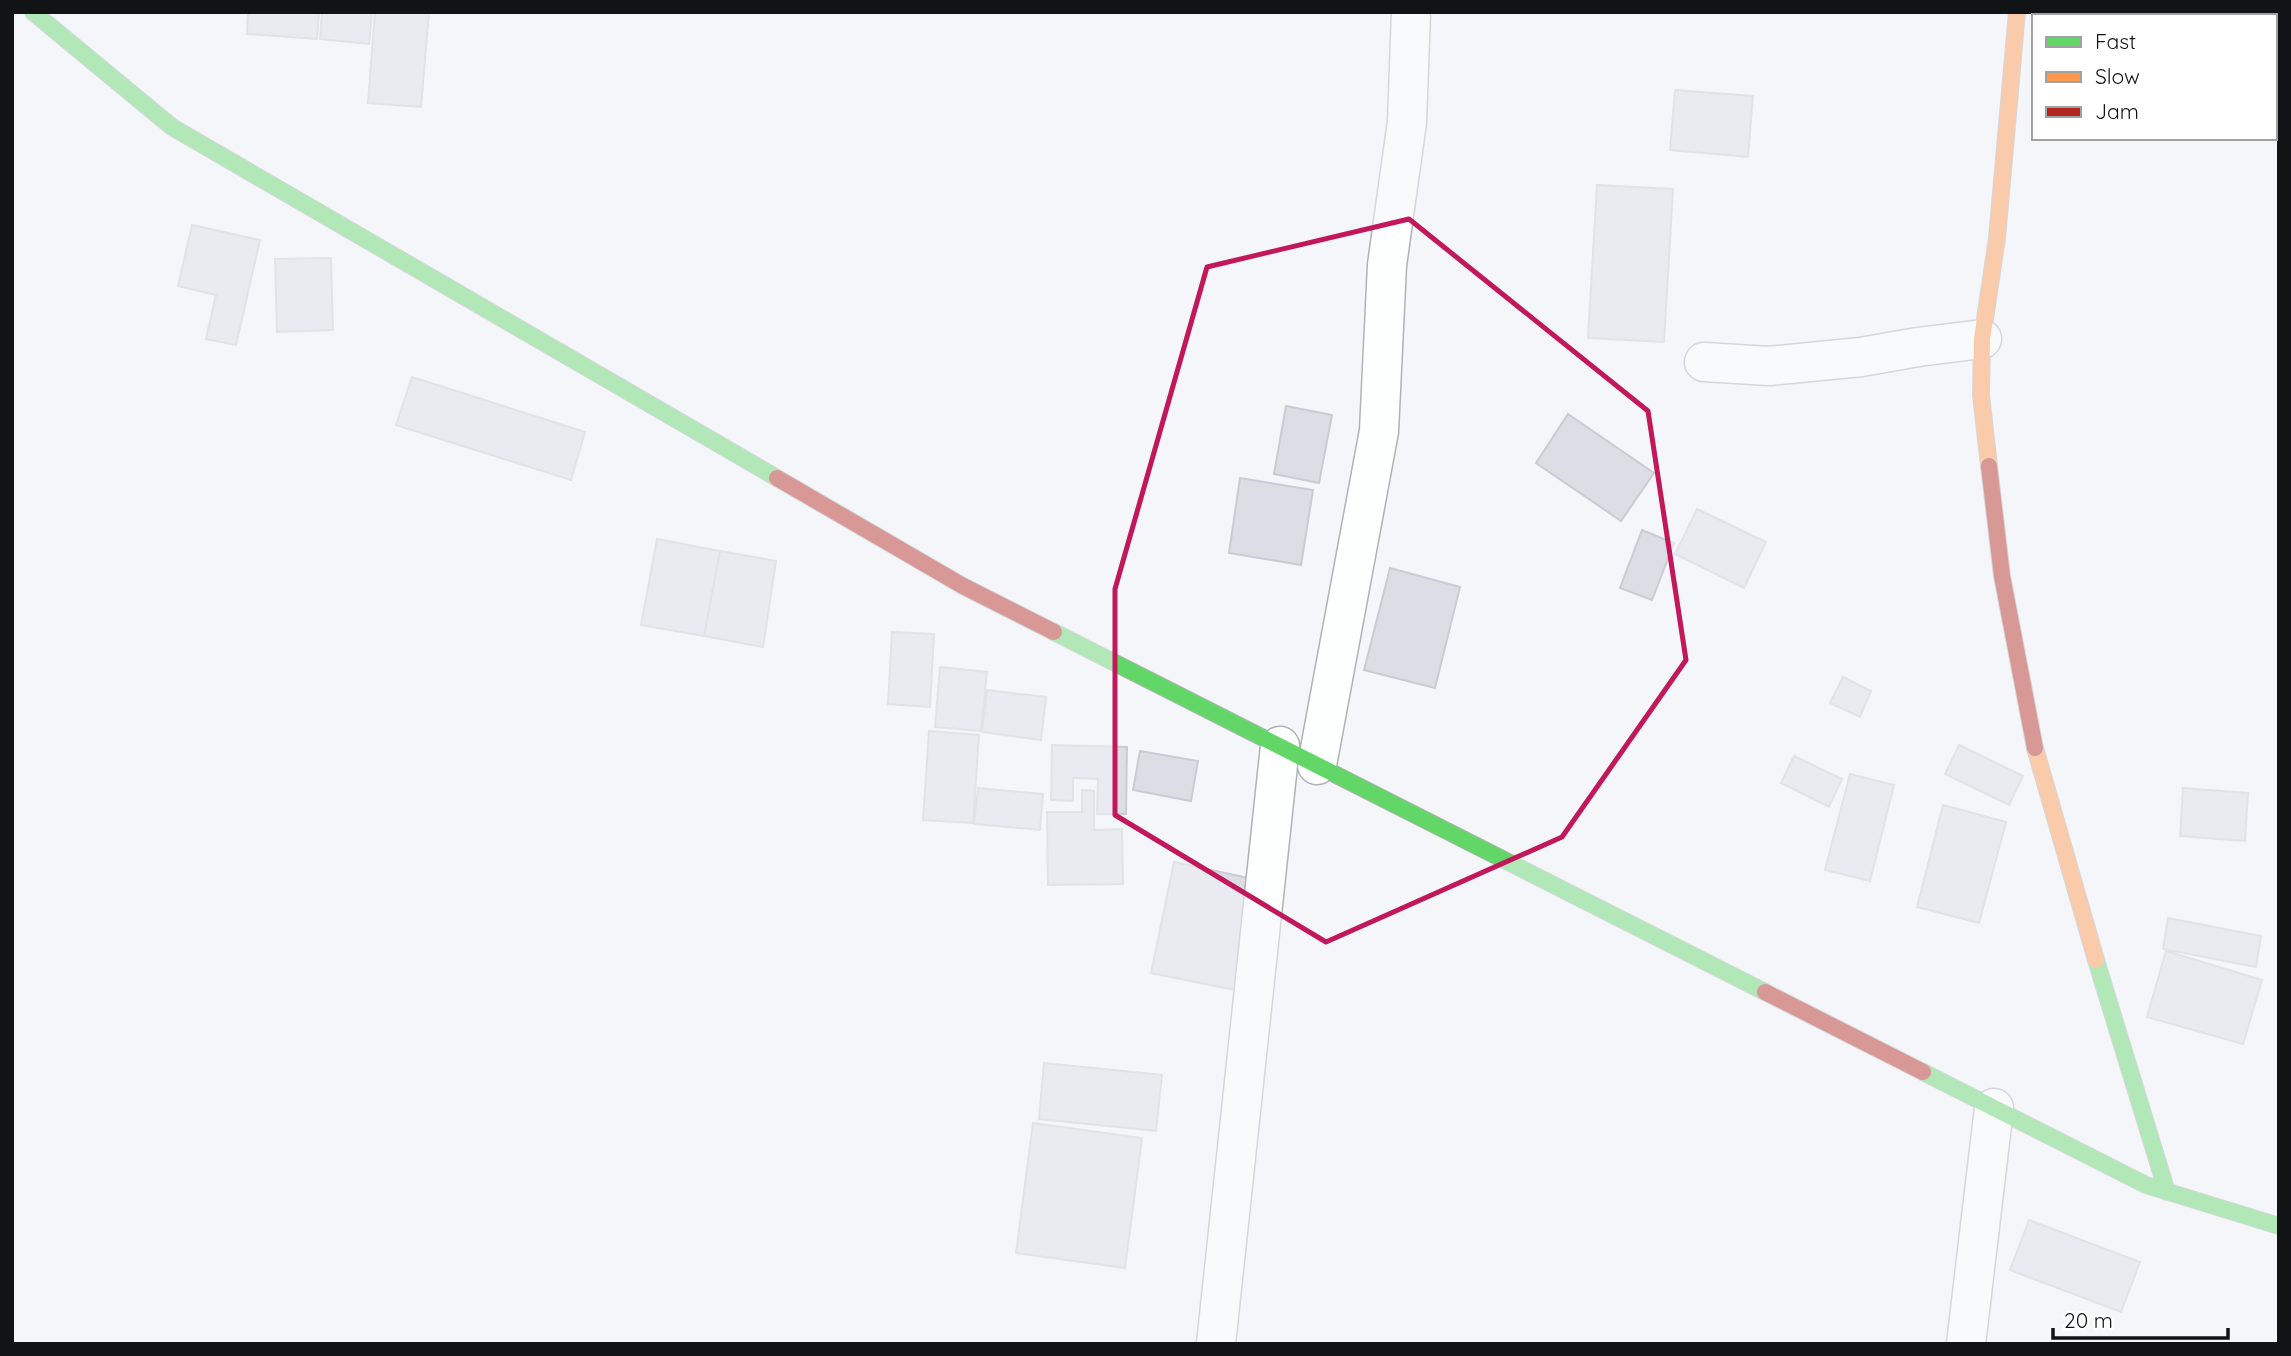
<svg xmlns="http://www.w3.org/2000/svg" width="2291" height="1356" font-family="Quicksand,sans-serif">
<rect width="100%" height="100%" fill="#f4f6fa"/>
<!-- building -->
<path fill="#dcdde5" stroke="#cbcccf" stroke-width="2" d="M248,12h71l-2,27 -70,-5z
M322,12h50l-3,32 -49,-5z
M375,12h54l-8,95 -53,-4z
M1675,90l78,6 -5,61 -78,-7z
M1597,185l76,4 -9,153 -76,-4z
M192,225l68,15 -24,105 -30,-6 10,-44 -38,-9z
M331,258l2,72 -56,2 -2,-73z
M412,377l173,55 -14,48 -175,-55z
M1286,406l46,9 -13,68 -45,-9z
M1568,414l86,59 -33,48 -85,-58z
M1240,478l73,12 -12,75 -72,-12z
M1697,509l69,33 -22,46 -69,-34z
M1642,530l32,13 -22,57 -32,-12z
M657,539l63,12 -16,85 -63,-11z
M720,551l56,10 -13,86 -59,-11z
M1390,568l70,19 -25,101 -71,-18z
M892,632l42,2 -4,73 -42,-3z
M940,667l47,5 -6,59 -46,-4z
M1843,677l28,14 -11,26 -30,-14z
M987,690l59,7 -5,43 -59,-8z
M929,731l50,4 -6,88 -50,-3z
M1052,745l75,2 -1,67h-29l1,-35 -25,-1v23l-22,-1z
M1959,745l64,31 -14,29 -64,-31z
M1140,751l58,10 -7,40 -58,-11z
M1794,756l48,23 -13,28 -48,-24z
M1850,774l44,11 -24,96 -45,-11z
M978,788l65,6 -3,36 -66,-6z
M2183,788l65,5 -3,48 -65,-5z
M1082,790l12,1v39l28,-1 1,55 -75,1 -1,-73h35z
M1943,805l63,17 -27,101 -62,-16z
M1174,862l84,18 -23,110 -84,-17z
M2168,918l93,18 -5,31 -93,-18z
M2166,951l96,29 -19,64 -96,-27z
M1044,1063l118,12 -6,56 -117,-12z
M1033,1123l109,15 -17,130 -109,-15z
M2029,1220l111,42 -19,50 -111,-42z"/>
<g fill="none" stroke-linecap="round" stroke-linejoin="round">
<defs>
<path id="street" d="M1704,362l65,4 92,-9 57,-10 64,-8
M1317,765l62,-334 8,-166 20,-143 4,-110
M1216,1344l64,-598
M1966,1344l28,-236"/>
<path id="fast" d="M33,12l139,115 605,351
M1054,632l711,360
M2096,960l71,232
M1923,1072l223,113 133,41"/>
<path id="slow" d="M1989,466l-8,-71 1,-56 15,-101 20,-226
M2035,748l61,212"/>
<path id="jam" d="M1989,466l13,110 33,172
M777,478l186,108 91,46
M1765,992l158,80"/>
</defs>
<!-- street casing -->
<use href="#street" stroke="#b0b2b5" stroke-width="41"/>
<!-- fast casing -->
<use href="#fast" stroke="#b0b2b5" stroke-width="18"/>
<!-- slow casing -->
<use href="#slow" stroke="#b0b2b5" stroke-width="18"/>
<!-- jam casing -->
<use href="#jam" stroke="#b0b2b5" stroke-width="18"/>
<!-- street -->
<use href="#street" stroke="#fdfefe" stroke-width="38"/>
<!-- fast -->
<use href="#fast" stroke="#63d668" stroke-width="16"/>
<!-- slow -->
<use href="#slow" stroke="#ff974d" stroke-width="16"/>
<!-- jam -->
<use href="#jam" stroke="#b3261e" stroke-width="16"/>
</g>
<!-- marked area -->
<path d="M0 0H2291V1356H0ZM1409,219l239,192 38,249 -124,177 -236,105 -211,-127v-226l92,-322z" fill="#f4f6fa" fill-opacity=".55" fill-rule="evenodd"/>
<path fill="none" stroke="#c2185b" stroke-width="5" stroke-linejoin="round" d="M1409,219l239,192 38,249 -124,177 -236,105 -211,-127v-226l92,-322z"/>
<!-- border -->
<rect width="2291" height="1356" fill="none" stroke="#111315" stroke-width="28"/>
<!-- legend -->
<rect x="2032" y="14" width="245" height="126" fill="#ffffff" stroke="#a0a1a1" stroke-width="2"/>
<rect x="2046" y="37" width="35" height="10" fill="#63d668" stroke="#a0a1a1" stroke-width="2"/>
<text x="2095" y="49" font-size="21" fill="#111315">Fast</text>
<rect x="2046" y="72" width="35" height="10" fill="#ff974d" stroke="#a0a1a1" stroke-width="2"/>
<text x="2095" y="84" font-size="21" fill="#111315">Slow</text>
<rect x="2046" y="107" width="35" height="10" fill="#b3261e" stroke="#a0a1a1" stroke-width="2"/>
<text x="2095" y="119" font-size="21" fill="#111315">Jam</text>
<!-- scale -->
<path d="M2053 1328v10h175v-10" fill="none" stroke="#111315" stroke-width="3.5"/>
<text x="2064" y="1328" font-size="21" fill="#111315" stroke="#ffffff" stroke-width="5" paint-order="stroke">20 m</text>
</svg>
